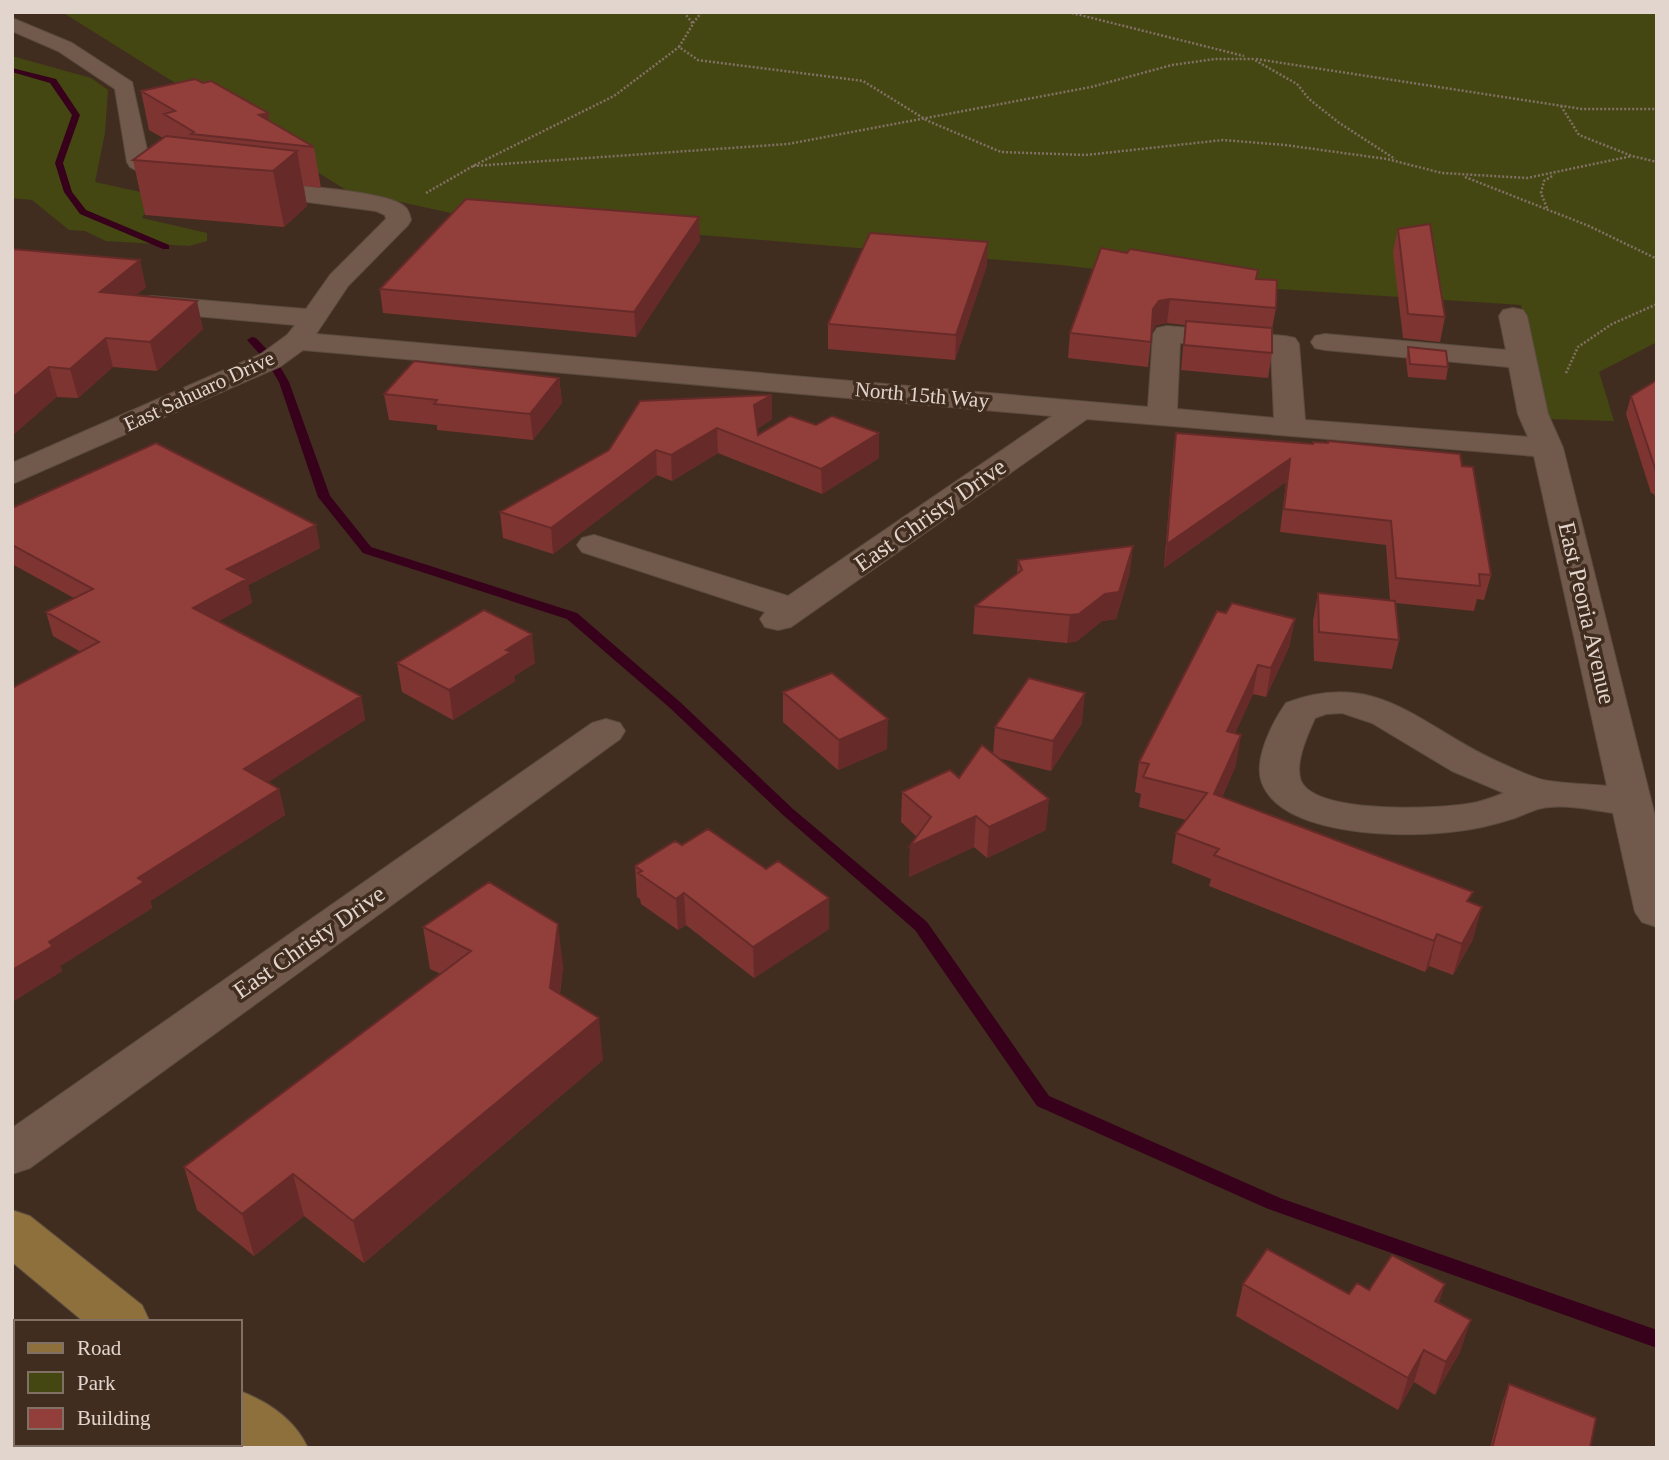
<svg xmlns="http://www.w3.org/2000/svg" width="1669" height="1460" font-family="Georgia,serif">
<rect width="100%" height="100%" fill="#412d1f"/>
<!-- green -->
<path fill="#444712" d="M62,12h1595v330l-58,30 15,49 -67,-2 -26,-114 -273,-18 -187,-22 -601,-50 -114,-25z
M12,56l79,22 17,12 -3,43 -10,49 59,13 -12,23 65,15v8l-18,5 -83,-5 -21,-10 -16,-1 -37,-30 -20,-2z"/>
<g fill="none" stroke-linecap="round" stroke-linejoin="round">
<!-- stream -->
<path fill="#37001b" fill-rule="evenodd" d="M12,68l44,11 24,36 -17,48 9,29 14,18 83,35v4h-6l-83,-35 -16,-22 -9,-29 17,-48 -22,-32 -38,-11z
M252,337l4,1 19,20 14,24 41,114 41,51 206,66 103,89 113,107 134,113 122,174 231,102 377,132v18l-391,-140 -229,-102 -122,-176 -132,-115 -113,-107 -103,-89 -204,-66 -45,-56 -39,-115 -12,-20 -20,-22z"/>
<defs>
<path id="minor" d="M12,18l60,25 60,39 17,77 27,15 12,2 4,5 -4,5c-22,5 -40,-9 -58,-19l-3,-5 -12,-73 -57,-38 -46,-20z
M254,182c29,3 131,8 150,24 4,3 6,9 7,14l-3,5 -60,61 -32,48 832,73 5,-73 4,-6 10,-2 118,10 10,2 4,6 6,76 223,17 -10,-23 -9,-47 -184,-17 -10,-2 -4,-6 4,-6 10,-2 181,16 -7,-34 4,-6 10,-2 10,2 4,6 21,98 15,34 94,376v103l-15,-5 -7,-10 -22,-99c-20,-3 -42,-8 -63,-6 -12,0 -24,7 -35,11 -19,6 -38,11 -57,13 -49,7 -175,7 -196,-48 -9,-23 11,-62 24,-80 95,-36 137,27 217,61 14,6 31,15 46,17 19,3 39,3 58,5l-73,-330 -447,-37 -296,208 -13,3 -13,-3 -5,-8 5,-7 -183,-60 -5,-7 5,-7 12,-3 194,61 264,-180 -749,-66 -22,16 -269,118v-21l249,-109 26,-19 8,-10 -144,-13 -9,-2 -4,-6 4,-6 9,-2 155,13 24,-34 56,-56 -1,-4 -9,-4 -130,-17 -4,-5 4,-5zM1180,343l91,8 3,67 -97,-9zM1342,713l30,10 80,48 52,22c-10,4 -20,8 -31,10 -32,6 -157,12 -172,-22 -7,-18 7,-47 14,-63l11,-4z
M606,719l14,4 5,8 -5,8 -590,429 -18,6v-46l580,-405z"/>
<path id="major" d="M12,1210l18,6 112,89 8,17h-66l-72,-60z
M240,1391c29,11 55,29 68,57h-73l-4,-4h9z"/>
</defs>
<!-- minor casing -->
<use href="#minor" stroke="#5b4b3f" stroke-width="2"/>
<!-- major casing -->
<use href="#major" stroke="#5b4b3f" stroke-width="2"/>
<!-- path -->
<path stroke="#837166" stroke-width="2.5" stroke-dasharray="2 2" stroke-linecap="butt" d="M684,12l9,12 -14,23 19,13 165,21 65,40 73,31 85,3 137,-15 62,5 102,14 55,14 85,5 105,-22
M1068,12l176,44
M693,23l9,-11
M1256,59l326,50h75
M1561,106l18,29 53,21 25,6
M473,166l315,-22 303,-57 81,-22 43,-6h38l44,25 12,15 29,23 57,37
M1465,177l124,49 68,33
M426,193l47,-27 141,-70 65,-49
M1547,208l-6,-15 3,-12 10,-6
M1566,373l12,-26 34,-23 45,-20"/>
<!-- minor -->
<use href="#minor" fill="#715a4c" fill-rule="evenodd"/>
<!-- major -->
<use href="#major" fill="#8e703c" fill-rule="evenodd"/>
</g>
<!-- wall -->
<path fill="#7e3532" d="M203,83l65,30 1,8 45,26 7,41 -17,-2 3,20 -23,21 -139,-12 -12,-55 30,-22 -14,-8 -8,-39z
M1398,229l47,88 -5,25 -37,-4 -10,-86z
M700,240l-64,97 -253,-24 -3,-24z
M12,249l134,38 -10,8 67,34 -46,42 -44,-4 -35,31 -21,-1z
M1127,253l131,17 -1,9 19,29 -4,21v24l-4,25 -87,-8 4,-45 -18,-2 -11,2 -4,7 -4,35 -80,-9 2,-25z
M987,265l-32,95 -127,-11v-25z
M1408,347l40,20 -2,13 -38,-3 -2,-17z
M559,378l3,25 -29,37 -96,-10v-5l-48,-5 -5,-26z
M1657,380v122l-3,-8 -3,-1 -25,-79 5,-18z
M640,401l132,18 -15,10 1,6 121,23 -57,36 -104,-41 -46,28 -15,-6 -104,79 -50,-16 -3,-26 109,-62z
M1176,433l286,33 29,109 -7,25 -7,-1 -3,12 -78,-8 3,37 -7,29 -78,-8 -1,-40 5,-28 72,7 -4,-55 -106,-13 6,-50 -122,86 9,-113z
M12,508l308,40 -72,37 4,18 -34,18 143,75 4,24 -98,62 12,7 6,26 -135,86 2,7 -92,58 2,5 -50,31v-314l69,-36 -28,-16 -7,-24 28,-14 -62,-34z
M1018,560l112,12 -14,47 -14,2 -25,20 -10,2 -94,-9 2,-28 42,-32z
M1226,613l69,6 -6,28 -23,50 -13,-3 -18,39 1,32 -14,32 248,105 3,37 -20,36 -24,-9 -4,6 -216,-86 2,-7 -39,-16 4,-30 10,-13 -47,-13 2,-13 -6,-2 4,-30z
M397,663h138l-21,13 1,5 -62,39 -51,-28z
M783,692l104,57 -49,21 -55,-48z
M1082,723l-31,48 -53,-13 48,72 -59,28 -13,-11 -65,30 1,-31 7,-9 -16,-15 1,-30 57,-14 34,-24 2,-27z
M682,845l147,84 -75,49 -68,-53 -8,5 -37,-26 -1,-5 -3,-2 -2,-31z
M423,927l140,39 -3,28 43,66 -239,203 -60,-47 -50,40 -57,-46 -13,-43 257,-193 -11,-5z
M1243,1284l106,10 20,-4 70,13 21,49 -25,43 -21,-13 -16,28 -162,-94z
M1509,1384l81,64h-100l12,-45z"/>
<!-- shaded-wall -->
<path fill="#662b29" d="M268,113l5,29 -14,-27z
M297,151l10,55 -23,21 -11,-56z
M699,217l1,23 -64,97 -2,-25z
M988,242l-1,23 -32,95 1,-25z
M140,260l6,27 -39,33 -7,-28z
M1170,299l-3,24 -11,2 -6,9 3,-25 6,-8z
M197,301l6,28 -46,42 -7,-29z
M106,338l7,29 -35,31 -8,-29z
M49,367l8,30 -45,39v-38z
M559,378l3,25 -29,37 -3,-26z
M772,395v24l-17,11 -1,-25z
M717,428l1,25 -46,28 -1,-26z
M879,433v25l-57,36 -1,-25z
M656,450l1,25 -104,79 -2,-26z
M1290,459l-4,23 -122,86 3,-24z
M316,525l4,23 -72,37 4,18 -53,29 -6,-24 34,-39z
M1133,546l-3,26 -14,47 -14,2 -25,20 -10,2 3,-28z
M1295,619l-6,28 -23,50 5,-29z
M532,634l3,29 -21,13 1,5 -62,39 -4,-30 57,-40z
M1258,665l-5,29 -31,67 5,-30z
M1085,693l-3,30 -31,48 2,-30z
M361,696l4,24 -115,74 -6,-25z
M888,719l-1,30 -49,21 1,-30z
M1241,735l-5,30 -27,60 5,-31z
M279,789l6,26 -135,86 2,7 -92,58 2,5 -50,31v-32l37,-28 89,-64z
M1049,799l-3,31 -59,28 2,-31z
M976,816l-2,31 -65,30 1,-31z
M684,893l2,32 -8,5 -2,-31z
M829,898v31l-75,49 -1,-31z
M1482,907l-9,32 -20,36 9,-31z
M558,924l5,42 -8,64 -5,-42z
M1437,934l-8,32 -4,6 9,-31z
M599,1018l4,42 -239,203 -11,-42z
M293,1174l11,42 -50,40 -12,-42z
M1445,1284l-10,32v-15z
M1471,1320l-11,32 -25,43 11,-33z
M1424,1350l-10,32 -16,28 10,-32z"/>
<!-- building -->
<path fill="#923e3a" stroke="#662b29" stroke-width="2" d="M195,79l8,4 8,-2 57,32 -9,2 55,32 -123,-13 3,-2 -30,-18 11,-3 -34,-20z
M166,136l131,15 -24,20 -140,-11z
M466,199l233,18 -65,95 -254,-23z
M1430,224l15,93 -37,-3 -10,-85z
M870,233l118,9 -32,93 -128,-11z
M1101,248l26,5 3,-4 128,21 -2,9 21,1 -1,28 -106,-9 -11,2 -6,8 -2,33 -81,-9z
M12,249l128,11 -40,32 97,9 -47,41 -44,-4 -36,31 -21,-2 -37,31z
M1186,321l86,7v25l-88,-8z
M1408,347l38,4 2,16 -38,-3z
M414,361l145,17 -29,36 -96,-10 3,-4 -53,-6z
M1657,380v94l-26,-78z
M772,395l-18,10 4,30 32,-19 26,9 16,-9 47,17 -58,36 -104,-41 -46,27 -15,-5 -105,78 -51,-16 109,-62 31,-49z
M1176,433l137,11v-2l15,1v-2l132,13 2,12 11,1 18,108 -12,-1 1,12 -84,-8 -5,-57 -107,-12 6,-50 -123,85z
M156,443l160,82 -89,44 20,10 -54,29 168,88 -117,73 35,20 -141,89 6,4 -95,60 4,4 -41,24v-282l87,-46 -53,-30 47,-23 -81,-44v-37z
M1133,546l-14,46 -14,2 -26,20 -9,1 -95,-9 47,-36 -4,-10z
M1318,593l77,8 4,39 -80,-8z
M1232,603l63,16 -24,49 -13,-3 -31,66 14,4 -27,59 259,98 -6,9 15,6 -20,37 -25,-10 -3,7 -220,-86 5,-6 -43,-16 31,-40 -64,-16 6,-13 -10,-2 78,-151 9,2z
M484,610l48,24 -26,16 5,2 -62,38 -52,-27z
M832,673l56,46 -49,21 -56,-48z
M1029,678l56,15 -32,48 -58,-14z
M982,745l67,54 -60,28 -13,-11 -66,30 21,-29 -29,-25 48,-22 9,8z
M708,829l58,40 12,-8 51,37 -76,49 -69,-54 -8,6 -38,-26 4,-2 -7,-5 40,-25 7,4z
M489,882l69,42 -8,64 49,30 -246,203 -60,-47 -51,40 -58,-47 287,-216 -48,-24z
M1267,1249l82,45 8,-11 12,7 23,-35 53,29 -10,17 36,19 -25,42 -22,-12 -16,28 -165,-94z
M1509,1384l87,34 -6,30h-98z"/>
<g text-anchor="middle" stroke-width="7" stroke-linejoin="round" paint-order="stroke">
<!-- far-street labels -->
<g font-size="21" fill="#e2d5cd" stroke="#412d1f">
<text transform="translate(199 391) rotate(-25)" y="7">East Sahuaro Drive</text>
<text transform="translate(922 395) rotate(5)" y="7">North 15th Way</text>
</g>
<!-- street labels -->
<g font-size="24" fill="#e2d5cd" stroke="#412d1f">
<text transform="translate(930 515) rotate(-35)" y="8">East Christy Drive</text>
<text transform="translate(1587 613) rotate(77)" y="8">East Peoria Avenue</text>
<text transform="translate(309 942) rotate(-35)" y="8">East Christy Drive</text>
</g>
</g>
<!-- border -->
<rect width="1669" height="1460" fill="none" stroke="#e2d5cd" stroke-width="28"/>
<!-- legend -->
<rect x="14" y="1320" width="228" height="126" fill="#412d1f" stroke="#817065" stroke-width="2"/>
<rect x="28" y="1343" width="35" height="10" fill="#8e703c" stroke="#817065" stroke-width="2"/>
<text x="77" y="1355" font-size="21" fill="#e2d5cd">Road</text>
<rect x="28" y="1372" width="35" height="21" fill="#444712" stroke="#817065" stroke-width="2"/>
<text x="77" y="1390" font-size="21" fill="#e2d5cd">Park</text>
<rect x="28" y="1408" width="35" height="21" fill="#923e3a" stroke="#817065" stroke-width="2"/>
<text x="77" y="1425" font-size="21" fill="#e2d5cd">Building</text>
</svg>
